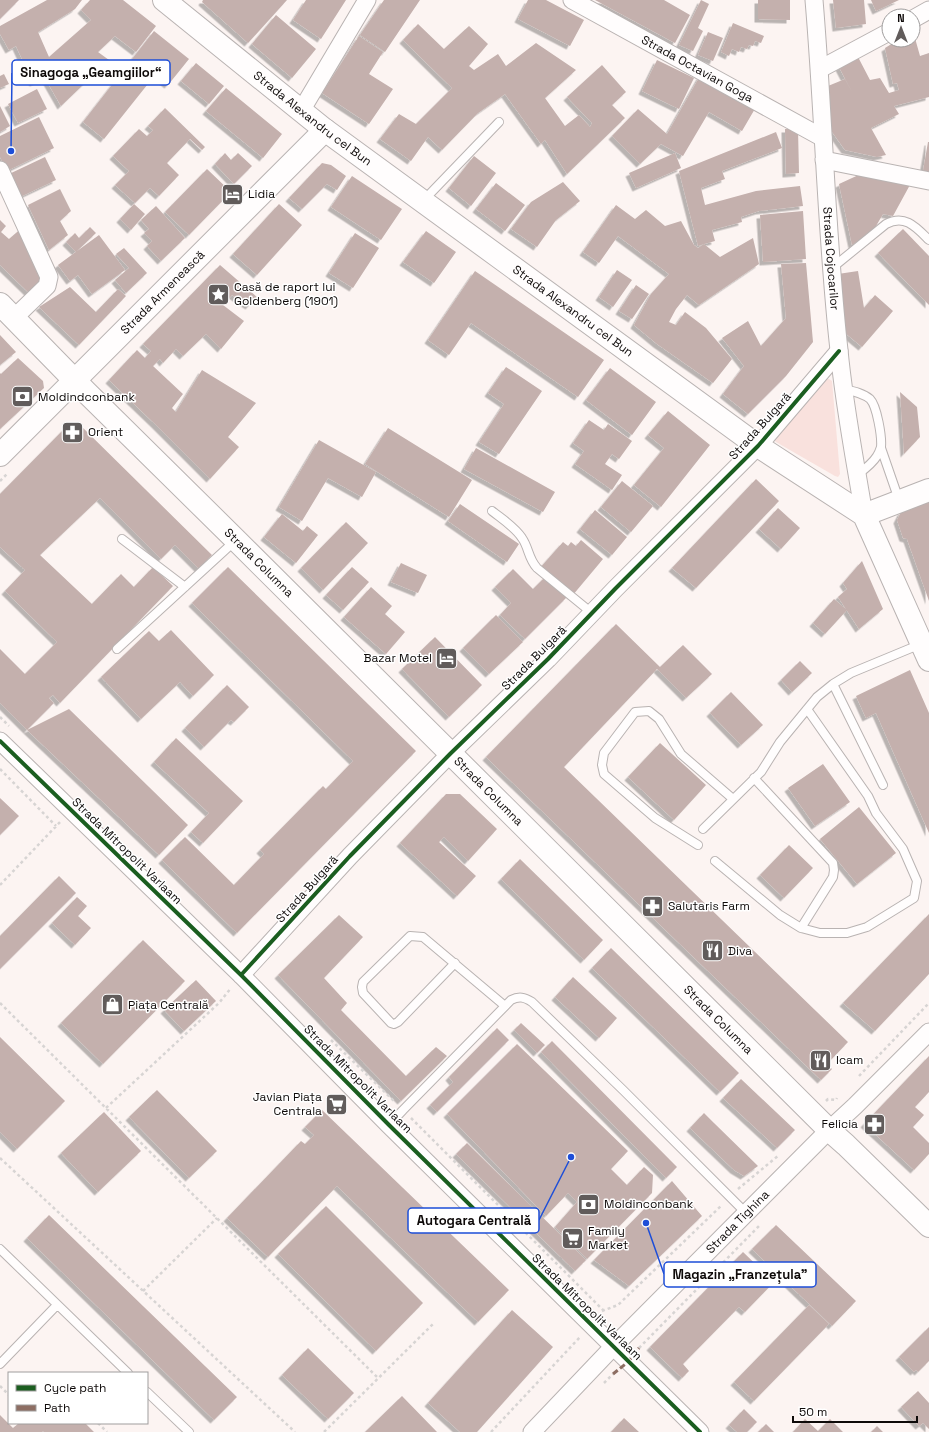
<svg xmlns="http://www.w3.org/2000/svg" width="929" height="1432" font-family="'Space Grotesk',sans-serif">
<defs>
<filter id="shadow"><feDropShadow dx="-3.5" dy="3.5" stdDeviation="0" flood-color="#0004"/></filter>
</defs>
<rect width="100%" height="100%" fill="#fcf4f2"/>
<!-- green -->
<path fill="#f9e1dd" d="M826,379h3l3,2 8,93 -2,3 -3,-1 -59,-34 -4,-4z"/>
<!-- building -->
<path fill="#c4b0ad" filter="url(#shadow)" d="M0,0h19l-19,19z
M47,0h35l-7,9 -37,23 11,25 42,-37 -10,-10 9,-10h33l33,26 -20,26 -21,-16 -17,16 11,8 -48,46 -16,-28 -12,5 -17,-37 -7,4 -9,-16v-8z
M203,0h84l-39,43 -46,-41z
M306,0h40l-25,39 -28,-19z
M384,0h36l-35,52 -25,-17z
M528,0h18l38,20 -14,26 -52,-27z
M595,0h69l26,15 -15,28z
M701,0l8,4 -11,24 5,3 -10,20 -14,-6z
M758,0h32v20l-32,-1z
M833,0h31l2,24 -30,4z
M871,0h28l-23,11z
M276,15l40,34 -24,29 -40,-34z
M733,23l31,13 -3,7 -6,-2 -2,5 -4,-1 -2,4 -6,-2 -2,5 -7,-3 -3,7 -8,-4z
M418,24l26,25 25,-23 19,18 -19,22 5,4 24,-16 8,12 30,-23 40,27 -31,28 20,28 14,-11 11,12 2,-4 -25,-26 35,-32 24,27 -14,13 13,13 -58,56 -22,-34 -4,4 -36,-50 -27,19 -36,37 -14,-13 -17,24 -31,-22 19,-25 17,10 36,-36 -49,-48z
M154,31l35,28 -21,26 -13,-10 -51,64 -21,-17z
M913,31l7,25 9,-3v44l-35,9 5,8 -28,14 15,27 -9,2 -32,-7 -15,-21 -2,-43 17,-7 7,13 -13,-25 19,-10 12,23 10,-2 9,15 10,-3 -2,-7 -4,1 -8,-36 13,-8h15z
M708,32l15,6 -10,23 -15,-6z
M359,36l24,16 -14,22 24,15 -24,35 -47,-31z
M657,60l37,18 -15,31 -37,-18z
M196,63l28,23 -15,18 -28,-23z
M4,74l5,10 -9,4v-12z
M700,76l56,31 -14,24 -33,-19 -26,44 -22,-12 -21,20 -28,-28 26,-27 29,25z
M226,88l56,46 -19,24 -57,-47z
M37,89l10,20 -29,14 -10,-19z
M0,106l10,20 -10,6z
M165,108l40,39 -3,3 -12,-11 -23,24 12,12 -20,21 -9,-8 -15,15 -20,-18 14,-14 -16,-15 26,-27 8,7 6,-6 -5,-4z
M39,117l15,31 -47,23 -7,-14v-21z
M785,129h13l1,44 -13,1z
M776,132l6,16 -60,23 3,8 -24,9 4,17 51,-14 44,-5 3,20 -44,5 -18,6 1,5 -30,8 3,11 -11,3 16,13 33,-19 6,26 -60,41 -12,-10 -11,14 -7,13 7,3 9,-13 21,16 26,31 -19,24 -56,-39 -23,-19 17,-31 18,-20 -51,-38 -19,27 -16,-11 33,-47 19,14 11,-9 19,16 16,-5 13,24 4,3 6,-4 -6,2 -19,-75z
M928,142h1v30l-6,-1z
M225,153l6,7 7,-7 14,13 -18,18 -19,-20z
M675,153l6,15 -45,20 -7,-15z
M474,156l22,17 -25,33 -22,-18z
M45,157l11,23 -38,18 -11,-23z
M322,163l9,2 15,11 -9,14 -10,-6 -25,25 -13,-11z
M207,169l24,23 -42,43 -24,-23z
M865,172l46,11 -18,33 -10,-2 -11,19 -20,12 -13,-61z
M352,176l50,33 -21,31 -50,-33z
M563,182l17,19 -24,19 -19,27 -26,-18 20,-27z
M496,183l29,22 -20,26 -29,-22z
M60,189l11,22 -11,10 8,14 -19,15 -21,-45z
M134,204l11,10 -14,16 -11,-11z
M279,204l23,21 -45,50 -24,-21z
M156,206l29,32 -24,23 -14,-15 5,-5 -8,-8 5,-4 -8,-9z
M803,211l3,48 -43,3 -3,-47z
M0,220l6,6 -5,6 8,7 14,-12 23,52 -16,15 -30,-29z
M90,227l6,6 -20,19 -10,-10 9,-9 4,5z
M903,229l26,27v49l-51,-52z
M426,231l30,21 -22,31 -31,-21z
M355,233l24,15 -26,40 -24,-15z
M99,235l26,35 -33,24 -14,-19 -8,6 -12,-16z
M124,248l23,25 -21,20 -11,-13 14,-12 -13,-14z
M806,263l7,79 -27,34 -38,38 -25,-20 21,-28 -22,-28 26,-17 13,25 25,-28 -5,-54z
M220,265l37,32 -8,9 -17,-11 -9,10 21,16 -23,28 -15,-15 -23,22 -7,-7 -13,14 -3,-4 -7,7 30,28 -11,14 4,4 26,-42 54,33 -28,34 11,10 -29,32 -55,-55 -46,-44 28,-30 8,8 6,-7 -8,-7z
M617,270l15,10 -19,27 -14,-10z
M475,271l129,89 -26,37 -107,-74 -22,32 -21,-15z
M858,271l6,37 11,-13 18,16 -31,36 -18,-15 -6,-58z
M636,285l13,9 -17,25 -13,-8z
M70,287l26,25 22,-23 8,7 -47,49 -40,-38z
M0,335l16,17 -16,13z
M18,358l25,23 1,7 -44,41v-56l1,1z
M506,367l36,24 -43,63 -20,-12 25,-38 -16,-11z
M610,368l46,34 -24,33 -46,-35z
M900,392l17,15 3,30 -16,17z
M668,411l42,34 -49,62 -27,-22 30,-37 -16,-13z
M589,420l15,10 4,-6 24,17 -13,18 -7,-5 -7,10 17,11 -10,15 -37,-26 9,-13 -11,-8z
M70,423h8l134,132 -13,14 -24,-24 -14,14 -61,-61 -60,57 52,49 29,-30 13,13 19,-20 20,19 -113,117 -7,-8 -4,3 5,5 -27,27 -27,-27v-54l25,25 32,-32 -52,-51 20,-21 -25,-23v-53z
M388,428l84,52 -23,37 -84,-53z
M319,440l57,32 -14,25 -34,-19 -26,43 -23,-14z
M476,448l79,44 -12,20 -79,-43z
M756,479l23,22 -83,87 -24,-20z
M622,481l31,25 -22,26 -30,-25z
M929,501v100l-22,-62 -4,-1 -6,-18 4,-8z
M460,504l59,40 -12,18 -59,-41z
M778,508l22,20 -19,21 -22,-20z
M595,510l32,27 -15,18 -32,-26z
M282,514l21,17 4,-5 11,9 -22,28 -32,-26z
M346,522l22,21 -45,47 -22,-22z
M581,540l22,19 -31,37 -32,-28 23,-26 5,4 3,-4 5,4z
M862,561l21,48 -24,20 -21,-32 9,-8 -4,-6z
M401,563l26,12 -9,18 -27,-11z
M228,567l188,184 -179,182 -75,-73 23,-23 49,48 30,-31 -4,-4 63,-64 3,3 27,-28 -161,-158z
M352,567l17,15 -26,28 -17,-15z
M513,569l20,20 13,-13 21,21 -42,42 -25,-24 11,-12 -16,-16z
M371,587l21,19 -7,8 20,18 -19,22 -42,-37z
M834,599l13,11 -22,24 -12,-11z
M496,615l27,27 -34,32 -26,-26z
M616,624l44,43 23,-22 29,29 -26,24 -29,-29 -93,98 284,275 -21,22 5,5 -11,11 -335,-323z
M171,630l43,45 -21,21 -13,-14 -39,37 -40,-42 48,-46 10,10z
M435,637l47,48 -33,32 -47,-48z
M800,661l12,12 -20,19 -11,-12z
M910,670l19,43v120l-53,-120 -10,5 -10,-22z
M227,685l22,22 -15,15 -3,-2 -27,27 -19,-19z
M731,692l32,33 -22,20 -31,-32z
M69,709l119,116 -29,30 -132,-125z
M176,738l67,63 -40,42 -12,-11 18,-19 -55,-51z
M660,743l46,42 -32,35 -46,-43z
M823,764l27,38 -35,24 -27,-38z
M446,794h14l37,35 -29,32 -24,-24 -5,5 37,34 -19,20 -57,-53z
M0,798l19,18 -19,19z
M859,807l37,46 -39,31 -37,-45z
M789,845l24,23 -29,30 -24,-23z
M520,859l83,81 -19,20 -83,-81z
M59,876l17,17 -76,76v-33z
M77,897l10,9 -9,10 13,12 -16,17 -23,-22z
M929,914v60l-54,57 -32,-28z
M339,915l24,22 -39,41 23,25 -6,7 65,66 30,-29 11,9 -46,45 -123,-126z
M143,940l42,41 -82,83 -42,-41z
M611,948l128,125 -19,19 -128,-124z
M573,977l44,41 -18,20 -44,-41z
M196,980l20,21 -32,30 -20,-21z
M521,1023l24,22 -8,8 -23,-23z
M497,1028l12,12 -72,72 -7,-7 23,-23 -4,-5z
M0,1037l65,64 -48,48 -17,-17z
M552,1041l125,126 -11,11 -125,-126z
M517,1044l111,107 -17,18 16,16 17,-18 9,8 -1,18 -65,66 -32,-32 22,-25 -9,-9 -22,23 -99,-102z
M929,1056v36l-14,15 9,8 -11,12 16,16v11l-15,16 -50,-46z
M741,1079l54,51 -18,18 -54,-50z
M157,1090l60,61 -28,27 -60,-61z
M322,1110l187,180 -31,32 -141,-136 -69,71 -41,-39 74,-77 4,3 9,-9 -9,-8z
M104,1112l37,39 -43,41 -37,-39z
M704,1113l10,10 44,43 -14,10 -10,-6 -44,-42z
M467,1143l119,117 -11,11 -119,-117z
M672,1181l30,35 -73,70 -35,-26z
M326,1206l97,97 -47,48 -98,-97z
M49,1215l188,182 -23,23 -187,-182z
M776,1225l80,76 -24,25 -80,-77z
M743,1252l31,30 -29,30 -6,-5 -56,57 6,7 -7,7 -32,-31z
M809,1305l20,19 -75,77 -20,-19z
M512,1310l41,37 -76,85h-17l-32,-29z
M929,1327v34l-11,11 -2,-2 -2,2 -15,-15z
M308,1348l46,45 -26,26 -46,-44z
M918,1391l11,12v26l-6,-6 -4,3 -18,-19z
M402,1396l35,36h-72z
M744,1409l13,13 -10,10h-10l-8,-7z
M0,1415l13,13 6,-5h66l9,9h-50l-1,-1 -1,1h-42z
M624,1418l15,14h-28z
M805,1419l13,12 12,-12 13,13h-50z
M766,1424l8,8h-16z
M877,1426l6,6h-12z"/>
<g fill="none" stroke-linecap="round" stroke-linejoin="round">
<defs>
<path id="lane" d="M423,201l76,-79
M832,268l54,-44c19,-10 30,3 43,16
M844,389c9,2 19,4 26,10 7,7 12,38 11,48 -1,3 -2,6 -4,9 -5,8 -12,13 -20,19
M881,448l18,52
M492,511c10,8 23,16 30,27 7,10 6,20 15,30l55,45
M122,539l63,48
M117,649l119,-109
M833,684l50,101
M754,778l79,85 1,7 -1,7 -32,51
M703,829l58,-57 19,-30 37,-45 16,-13 18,-11 70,-29
M698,845l-43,-27 -51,-44 -2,-9 2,-12 31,-41 14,-1 10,8 22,35 52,45
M715,861l65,54 21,13 19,5h27l20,-6 47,-29 3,-17 -14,-32 -27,-36 -8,-17 -61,-87
M455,963l-57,59 -4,2 -3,-1 -28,-30 -1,-6 1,-5 47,-46 13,1 82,69
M389,1125l14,-15 108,-110c8,-4 13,-3 21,2l91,88 123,123
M0,1249l128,124
M0,1364l57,-59
M147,1392l42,40"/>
<g id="street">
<path id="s1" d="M572,0l251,138"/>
<path id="s2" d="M814,0c10,117 12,234 25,350 5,55 16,110 25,165"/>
<path d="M913,19l16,-9"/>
<path d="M820,69l69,-37"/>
<path d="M301,111l66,-111"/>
<path d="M824,160l105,21"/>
<path d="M0,170l49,107 -2,9 -33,32"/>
<path d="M0,741l241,234 148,150 311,307"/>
<path d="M241,975l109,-119 100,-102 98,-95 67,-70 143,-143 81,-95"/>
<path id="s3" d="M532,1432l81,-85 216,-217 26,-24 74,-74"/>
</g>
<g id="secondary">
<path id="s4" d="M164,0l161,130 433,316 106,69 65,145"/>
<path id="s5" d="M0,304l86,88 150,148 593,590 17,15 83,81"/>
<path id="s6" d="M0,455l325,-325"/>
<path d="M864,515l65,-25"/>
</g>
</defs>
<!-- lane casing -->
<use href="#lane" stroke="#b9b3b2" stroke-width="10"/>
<!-- street casing -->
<use href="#street" stroke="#b9b3b2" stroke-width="19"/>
<!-- secondary casing -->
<use href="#secondary" stroke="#b9b3b2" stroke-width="24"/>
<!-- path -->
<path stroke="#d7d4d3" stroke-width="2.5" stroke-dasharray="3 3" stroke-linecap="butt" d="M0,481l8,-8
M0,717l9,9
M0,769l56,57
M0,885l61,-64
M0,1003l378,375
M331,1040l64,62
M859,1076l70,-73
M826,1101l2,-2 8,1 1,-2
M106,1108l113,-105 12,-15
M411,1118l192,192
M0,1158l295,274
M738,1189l41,-34
M143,1291l74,-73
M602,1311l16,-6 104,-100
M639,1348l122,-124
M604,1383l9,-9
M0,1386l9,9
M98,1423l9,9
M324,1432l109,-108
M491,1432l90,-96"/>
<!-- lane -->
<use href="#lane" stroke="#fffdfd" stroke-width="8"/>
<!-- street -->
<use href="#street" stroke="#fffdfd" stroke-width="17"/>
<!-- secondary -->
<use href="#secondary" stroke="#fffdfd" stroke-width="22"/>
<!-- quiet -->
<path stroke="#8d6e63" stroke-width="3" stroke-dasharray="6 3" stroke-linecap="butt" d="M613,1374l15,-12 11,-14"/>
<defs>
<path id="cycleway" d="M0,741l241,234 148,150 311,307
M241,975l109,-119 100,-102 98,-95 67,-70 143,-143 81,-95"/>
</defs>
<!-- cycleway casing -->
<use href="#cycleway" stroke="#fff" stroke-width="6"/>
<!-- cycleway -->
<use href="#cycleway" stroke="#1b5e20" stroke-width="4"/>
</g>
<!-- icons -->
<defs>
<symbol id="hotel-square" viewBox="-11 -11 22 22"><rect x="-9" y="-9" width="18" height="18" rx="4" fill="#615c5b" stroke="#fff"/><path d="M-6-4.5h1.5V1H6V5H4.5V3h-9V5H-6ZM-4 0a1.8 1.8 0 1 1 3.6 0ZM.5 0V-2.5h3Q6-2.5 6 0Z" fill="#fff"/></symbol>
<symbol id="sight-square" viewBox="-11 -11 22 22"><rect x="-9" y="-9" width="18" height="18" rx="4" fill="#615c5b" stroke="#fff"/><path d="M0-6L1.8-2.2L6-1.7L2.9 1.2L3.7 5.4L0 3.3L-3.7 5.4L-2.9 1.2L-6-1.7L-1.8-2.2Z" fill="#fff"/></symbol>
<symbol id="bank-square" viewBox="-11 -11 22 22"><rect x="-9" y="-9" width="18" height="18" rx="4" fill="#615c5b" stroke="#fff"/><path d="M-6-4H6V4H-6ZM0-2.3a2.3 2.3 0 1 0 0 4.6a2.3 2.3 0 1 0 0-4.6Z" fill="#fff"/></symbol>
<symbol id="pharmacy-square" viewBox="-11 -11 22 22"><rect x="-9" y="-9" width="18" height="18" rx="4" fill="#615c5b" stroke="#fff"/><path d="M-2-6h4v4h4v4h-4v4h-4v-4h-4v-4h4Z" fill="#fff"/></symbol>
<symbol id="restaurant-square" viewBox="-11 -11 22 22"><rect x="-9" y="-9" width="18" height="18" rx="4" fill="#615c5b" stroke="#fff"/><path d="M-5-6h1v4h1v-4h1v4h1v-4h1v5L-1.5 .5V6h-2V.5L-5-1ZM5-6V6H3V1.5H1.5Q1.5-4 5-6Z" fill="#fff"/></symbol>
<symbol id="shop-square" viewBox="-11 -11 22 22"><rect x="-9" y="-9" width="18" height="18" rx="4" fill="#615c5b" stroke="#fff"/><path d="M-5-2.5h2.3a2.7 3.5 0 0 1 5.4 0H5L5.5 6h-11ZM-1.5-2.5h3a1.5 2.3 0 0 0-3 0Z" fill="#fff"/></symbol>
<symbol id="supermarket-square" viewBox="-11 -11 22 22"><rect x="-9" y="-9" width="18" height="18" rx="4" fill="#615c5b" stroke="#fff"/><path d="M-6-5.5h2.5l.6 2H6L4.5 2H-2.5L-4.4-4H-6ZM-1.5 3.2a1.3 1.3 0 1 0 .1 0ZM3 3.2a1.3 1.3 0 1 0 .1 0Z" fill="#fff"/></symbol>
</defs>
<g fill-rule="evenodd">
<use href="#hotel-square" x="220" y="182" width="25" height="25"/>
<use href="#sight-square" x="206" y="282" width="25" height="25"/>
<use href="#bank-square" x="10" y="384" width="25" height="25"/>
<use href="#pharmacy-square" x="60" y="420" width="25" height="25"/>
<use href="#hotel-square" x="434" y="646" width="25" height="25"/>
<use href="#pharmacy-square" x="640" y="894" width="25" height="25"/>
<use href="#restaurant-square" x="700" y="938" width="25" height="25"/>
<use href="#shop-square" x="100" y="992" width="25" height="25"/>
<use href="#restaurant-square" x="808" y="1048" width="25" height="25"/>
<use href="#supermarket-square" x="324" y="1092" width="25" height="25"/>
<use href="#pharmacy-square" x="862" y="1112" width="25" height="25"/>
<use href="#bank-square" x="576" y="1192" width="25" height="25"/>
<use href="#supermarket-square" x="560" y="1226" width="25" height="25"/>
</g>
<g text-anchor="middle" stroke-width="3" stroke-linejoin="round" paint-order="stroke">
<!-- street labels -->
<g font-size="12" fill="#0e0a09" stroke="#fff">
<text dy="4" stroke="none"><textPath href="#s1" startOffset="143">Strada Octavian Goga</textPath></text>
<text dy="4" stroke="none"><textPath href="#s4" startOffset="190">Strada Alexandru cel Bun</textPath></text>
<text dy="4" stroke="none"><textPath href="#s2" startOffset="259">Strada Cojocarilor</textPath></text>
<text dy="4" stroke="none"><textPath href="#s6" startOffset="230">Strada Armenească</textPath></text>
<text dy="4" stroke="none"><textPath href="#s4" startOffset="514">Strada Alexandru cel Bun</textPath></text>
<text transform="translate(760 426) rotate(-48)" y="4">Strada Bulgară</text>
<text dy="4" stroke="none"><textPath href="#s5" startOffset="366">Strada Columna</textPath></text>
<text transform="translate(534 658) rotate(-45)" y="4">Strada Bulgară</text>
<text dy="4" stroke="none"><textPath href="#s5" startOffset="690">Strada Columna</textPath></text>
<text transform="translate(127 851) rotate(44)" y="4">Strada Mitropolit Varlaam</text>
<text transform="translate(307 889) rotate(-48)" y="4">Strada Bulgară</text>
<text dy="4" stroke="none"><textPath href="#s5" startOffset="1014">Strada Columna</textPath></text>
<text transform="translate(358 1079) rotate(45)" y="4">Strada Mitropolit Varlaam</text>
<text dy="4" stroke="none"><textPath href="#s3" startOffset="294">Strada Tighina</textPath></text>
<text transform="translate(587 1307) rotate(44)" y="4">Strada Mitropolit Varlaam</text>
</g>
<!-- poi labels -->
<g font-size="12" fill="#0e0a09" stroke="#fff" text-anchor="start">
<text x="248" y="198">Lidia</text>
<text x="234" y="291">Casă de raport lui<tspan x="234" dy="14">Goldenberg (1901)</tspan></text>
<text x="38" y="401">Moldindconbank</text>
<text x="88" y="436">Orient</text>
<text x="432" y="662" text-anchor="end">Bazar Motel</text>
<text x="668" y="910">Salutaris Farm</text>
<text x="728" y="955">Diva</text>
<text x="128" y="1009">Piața Centrală</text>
<text x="836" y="1064">Icam</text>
<text x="322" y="1101" text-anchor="end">Javian Piața<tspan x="322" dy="14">Centrala</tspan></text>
<text x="858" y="1128" text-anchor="end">Felicia</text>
<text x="604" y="1208">Moldinconbank</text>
<text x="588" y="1235">Family<tspan x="588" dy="14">Market</tspan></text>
</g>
</g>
<!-- callouts -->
<path fill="none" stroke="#1d4ed8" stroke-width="1.5" d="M11 151L12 73M571 1157L539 1220M646 1223L664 1274"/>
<g fill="#1d4ed8" stroke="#fff" stroke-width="1.5">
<circle cx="11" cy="151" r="4"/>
<circle cx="571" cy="1157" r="4"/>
<circle cx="646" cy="1223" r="4"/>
</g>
<g fill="#fff" stroke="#1d4ed8" stroke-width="1.5">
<rect x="12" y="60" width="158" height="25" rx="4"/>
<rect x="408" y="1208" width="131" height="25" rx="4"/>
<rect x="664" y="1262" width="152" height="25" rx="4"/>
</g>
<g font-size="13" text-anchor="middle" font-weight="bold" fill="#0e0a09">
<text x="91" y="77">Sinagoga „Geamgiilor“</text>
<text x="474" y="1225">Autogara Centrală</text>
<text x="740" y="1279">Magazin „Franzețula”</text>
</g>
<!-- legend -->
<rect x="8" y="1372" width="140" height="52" fill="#ffffff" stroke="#9f9d9d"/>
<rect x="16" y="1385" width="20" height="6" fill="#1b5e20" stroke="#9f9d9d"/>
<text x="44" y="1392" font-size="12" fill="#0e0a09">Cycle path</text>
<rect x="16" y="1405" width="20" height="6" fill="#8d6e63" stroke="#9f9d9d"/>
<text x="44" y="1412" font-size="12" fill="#0e0a09">Path</text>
<!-- north arrow -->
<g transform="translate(901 28)"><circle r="19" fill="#ffffff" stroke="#9f9d9d"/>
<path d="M0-3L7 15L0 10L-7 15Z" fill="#615c5b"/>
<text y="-6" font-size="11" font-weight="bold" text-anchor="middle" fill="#0e0a09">N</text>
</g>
<!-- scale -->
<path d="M793 1416v6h124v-6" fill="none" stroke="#0e0a09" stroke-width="2"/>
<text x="799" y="1416" font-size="12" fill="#0e0a09" stroke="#ffffff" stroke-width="3" paint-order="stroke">50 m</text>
</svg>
